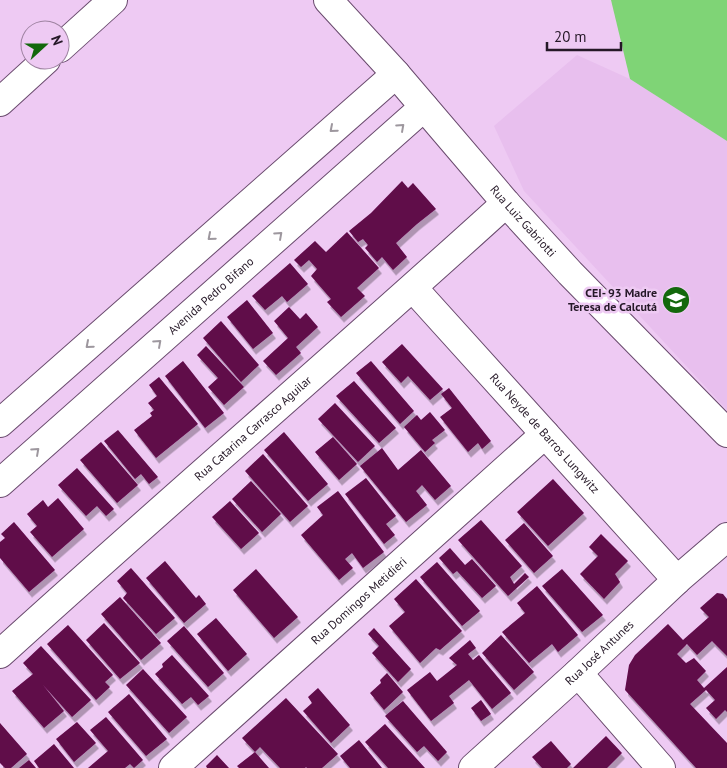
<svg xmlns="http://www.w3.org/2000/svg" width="727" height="768" font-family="'PT Sans',sans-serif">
<defs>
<filter id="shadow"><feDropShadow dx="3" dy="5.5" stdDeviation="0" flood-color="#0004"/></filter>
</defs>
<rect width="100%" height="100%" fill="#eecaf3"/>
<!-- built -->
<path fill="#e8bfee" d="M577,55l53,24 97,62v269l-203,-219 -30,-65z"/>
<!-- green -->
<path fill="#7fd476" d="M611,0h116v141l-97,-62z"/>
<!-- building -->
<path fill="#61084a" filter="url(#shadow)" d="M402,181l6,7 5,-5 23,26 -19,15 -21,19 11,14 -14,13 -11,-13 -5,5 -12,-14 3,-3 -5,-6 -5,3 -9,-11 22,-18z
M347,232l32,36 -22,20 8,8 -24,21 -14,-15 4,-3 -20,-23 6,-7 -8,-9 -8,7 -7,-7 21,-19 11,11z
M290,263l18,21 -21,18 -5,-6 -17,14 -13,-14z
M247,300l26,33 -20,16 -26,-32z
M289,307l11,12 6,-6 12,14 -22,20 5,6 -25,22 -13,-14 25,-23 -14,-17z
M221,321l38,44 -18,17 -38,-44z
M402,344l41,45 -13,11 -22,-24 -7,7 -19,-21z
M206,346l38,41 -20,18 -16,-18 10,-9 -21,-23z
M183,361l41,52 -19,15 -40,-52z
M371,361l43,50 -14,13 -44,-51z
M159,377l39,47 -42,34 -22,-28 18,-14 -2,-3 4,-3 -6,-7 9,-7 -8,-11z
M354,381l42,47 -17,15 -43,-47z
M449,388l42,53 -9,8 -4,-6 -10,9 -28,-35 12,-9 -11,-14z
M335,403l40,43 -17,16 -40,-43z
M430,412l15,18 -13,10 3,3 -10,9 -21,-25 13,-12 4,5z
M118,430l40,47 -9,7 -8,-10 -6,5 -31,-38z
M284,432l44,52 -20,17 -44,-51z
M333,437l24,27 -18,16 -24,-28z
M101,442l37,43 -21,18 -37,-43z
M382,448l16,22 23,-20 30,36 -16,14 -13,-15 -6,6 11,14 -21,17 -46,-56z
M263,454l45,52 -18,16 -45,-51z
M77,468l37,41 -8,7 -9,-10 -11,10 -28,-31z
M366,478l30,38 -10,8 9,11 -11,9 -39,-50z
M553,479l31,34 -36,33 -31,-34z
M251,481l30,33 -19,18 -30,-33z
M338,491l46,61 -21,16 -11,-15 -7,6 8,9 -14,12 -38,-45 22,-20 -6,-8z
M58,498l26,31 -32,28 -22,-25 7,-6 -10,-12 16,-14 5,7z
M230,501l29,32 -18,16 -29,-32z
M481,520l41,46 -12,11 4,7 11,-11 4,4 -21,19 -50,-56z
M14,522l41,48 -26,22 -29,-34v-16l5,-4 -4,-4z
M524,523l29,33 -19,17 -29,-33z
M601,534l27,27 -13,13 5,8 -16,17 -24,-25 18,-18 -9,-9z
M450,548l15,17 7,-6 24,27 -14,12 -25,-27 -4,3 -14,-16z
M165,561l31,37 3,-3 7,9 -22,19 -38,-45z
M437,562l43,49 -18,15 -42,-49z
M131,568l44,50 -19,16 -33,-36 4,-5 -10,-12z
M256,569l42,48 -24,21 -41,-48z
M562,569l41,46 -21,17 -40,-46z
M416,579l46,52 -22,19 -4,-2 -16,15 -31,-37 16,-14 -11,-13z
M537,586l41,49 -20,17 -6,-8 -23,19 -27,-31 23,-19 -8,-10z
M717,593l6,1 4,5v57l-15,-15 -15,14 -10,-11 -10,10 9,9 8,-5 12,13 -9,9 7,8 23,-21v45l-2,-2 -9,9 -10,-11 9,-8 -9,-10 -16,14 37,39v25h-31l-71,-78 4,-25 6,-10 33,-31 15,16 26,-23 -9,-9z
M120,597l41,46 -20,17 -40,-46z
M216,618l31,36 -19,17 -31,-37z
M104,623l36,40 -20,16 -34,-39z
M68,625l45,50 -8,7 5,5 -14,13 -49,-56z
M184,626l40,47 -16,14 -41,-46z
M374,628l37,41 -13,13 -26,-29 7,-7 -11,-12z
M501,635l33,37 -20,18 -32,-37z
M470,640l6,8 -8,6 5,6 6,-5 32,38 -19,16 -23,-29 -20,16 5,7 -23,18 -24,-31 23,-18 7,9 20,-16 -8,-7z
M41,646l50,54 -19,17 -29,-32 21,26 -20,17 -32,-37 21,-17 -10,-11z
M172,655l37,41 -11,9 -7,-8 -9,7 -27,-30 8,-7 -1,-3z
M143,669l44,48 -18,16 -43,-48z
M387,673l16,19 -19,18 -14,-17 11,-10 -1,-3z
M318,688l32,37 -19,18 -28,-32 9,-8 -4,-6z
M129,694l38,45 -21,17 -38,-44z
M286,698l52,56 -16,14h-15l-1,-1 -1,1h-25l-20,-21 -5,5 14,16h-30l-2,-2 18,-14 -13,-14z
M481,700l10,14 -10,7 -10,-13z
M403,701l44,51 -9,9 -14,-15 -7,6 -32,-36z
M106,717l37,43 -9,8 -4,-4 -5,4h-37l20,-17 -18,-21z
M77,722l19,21 -22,19 -18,-23z
M0,723l27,31 -16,14h-6l-5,-5z
M385,724l40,44h-37l-23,-26z
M606,736l16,17 -15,15h-34z
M359,740l23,28h-32l-10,-12z
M551,741l20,23 -4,4h-25l-10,-11z
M54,744l20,24h-35l-5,-7z
M217,755l12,13h-22l-1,-2z
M29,760l7,8h-17z"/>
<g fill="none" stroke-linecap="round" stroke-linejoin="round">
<defs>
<g id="minor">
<path id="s1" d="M328,0l68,74 110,129 64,70 157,160"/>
<path d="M60,48l53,-48"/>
<path d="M0,102l46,-42"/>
<path id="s2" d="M413,288l264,292"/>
<path d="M0,423l396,-349"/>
<path id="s3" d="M0,483l424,-376"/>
<path id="s4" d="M0,654c167,-152 339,-299 506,-451"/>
<path d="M578,673l83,95"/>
<path id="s5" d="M173,768l372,-334"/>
<path id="s6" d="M473,768l105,-95 99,-93 50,-43"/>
</g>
</defs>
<!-- minor casing -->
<use href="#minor" stroke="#694a6d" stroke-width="30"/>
<!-- minor -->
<use href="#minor" stroke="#fff" stroke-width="28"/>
</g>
<!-- one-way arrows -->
<defs><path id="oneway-chevron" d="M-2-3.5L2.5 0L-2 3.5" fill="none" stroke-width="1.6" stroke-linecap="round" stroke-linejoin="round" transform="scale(1.25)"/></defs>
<g stroke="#9d979e">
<use href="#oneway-chevron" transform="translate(401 127) rotate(-42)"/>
<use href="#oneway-chevron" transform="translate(333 129) rotate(139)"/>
<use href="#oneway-chevron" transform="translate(279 235) rotate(-42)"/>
<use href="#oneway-chevron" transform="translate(211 237) rotate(139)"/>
<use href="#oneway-chevron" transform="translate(158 343) rotate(-42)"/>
<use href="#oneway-chevron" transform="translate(89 345) rotate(139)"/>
<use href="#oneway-chevron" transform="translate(36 451) rotate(-42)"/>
</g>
<!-- icons -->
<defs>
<symbol id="school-disc" viewBox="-11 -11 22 22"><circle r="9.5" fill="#13680c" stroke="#eecaf3"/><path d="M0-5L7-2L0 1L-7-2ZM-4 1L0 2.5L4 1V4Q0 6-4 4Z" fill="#fff"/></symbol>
</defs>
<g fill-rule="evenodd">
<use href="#school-disc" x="660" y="284" width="32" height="32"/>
</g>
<g text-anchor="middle" stroke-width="5" stroke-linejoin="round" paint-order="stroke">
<!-- street labels -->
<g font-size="12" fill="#251827" stroke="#eecaf3">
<text dy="4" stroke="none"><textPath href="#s1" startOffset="295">Rua Luiz Gabriotti</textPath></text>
<text dy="4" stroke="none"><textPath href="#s3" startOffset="282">Avenida Pedro Bifano</textPath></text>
<text dy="4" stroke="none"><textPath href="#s4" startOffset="339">Rua Catarina Carrasco Aguilar</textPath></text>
<text dy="4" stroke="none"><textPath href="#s2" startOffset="196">Rua Neyde de Barros Lungwitz</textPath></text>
<text dy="4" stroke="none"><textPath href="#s5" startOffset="250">Rua Domingos Metidieri</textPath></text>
<text dy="4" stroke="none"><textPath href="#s6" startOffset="171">Rua José Antunes</textPath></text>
</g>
<!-- poi labels -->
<g font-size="12" font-weight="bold" fill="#251827" stroke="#eecaf3" text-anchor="end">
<text x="657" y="297">CEI- 93 Madre<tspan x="657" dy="14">Teresa de Calcutá</tspan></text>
</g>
</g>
<!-- north arrow -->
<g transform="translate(45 45) rotate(69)"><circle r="24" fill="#eecaf3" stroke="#9e83a1"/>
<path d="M0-4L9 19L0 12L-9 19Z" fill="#13680c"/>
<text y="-8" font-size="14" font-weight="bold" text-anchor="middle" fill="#251827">N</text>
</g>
<!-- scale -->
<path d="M547 42v8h74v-8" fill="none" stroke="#251827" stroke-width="2.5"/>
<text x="554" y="42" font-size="15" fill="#251827" stroke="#eecaf3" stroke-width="4" paint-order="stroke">20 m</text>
</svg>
